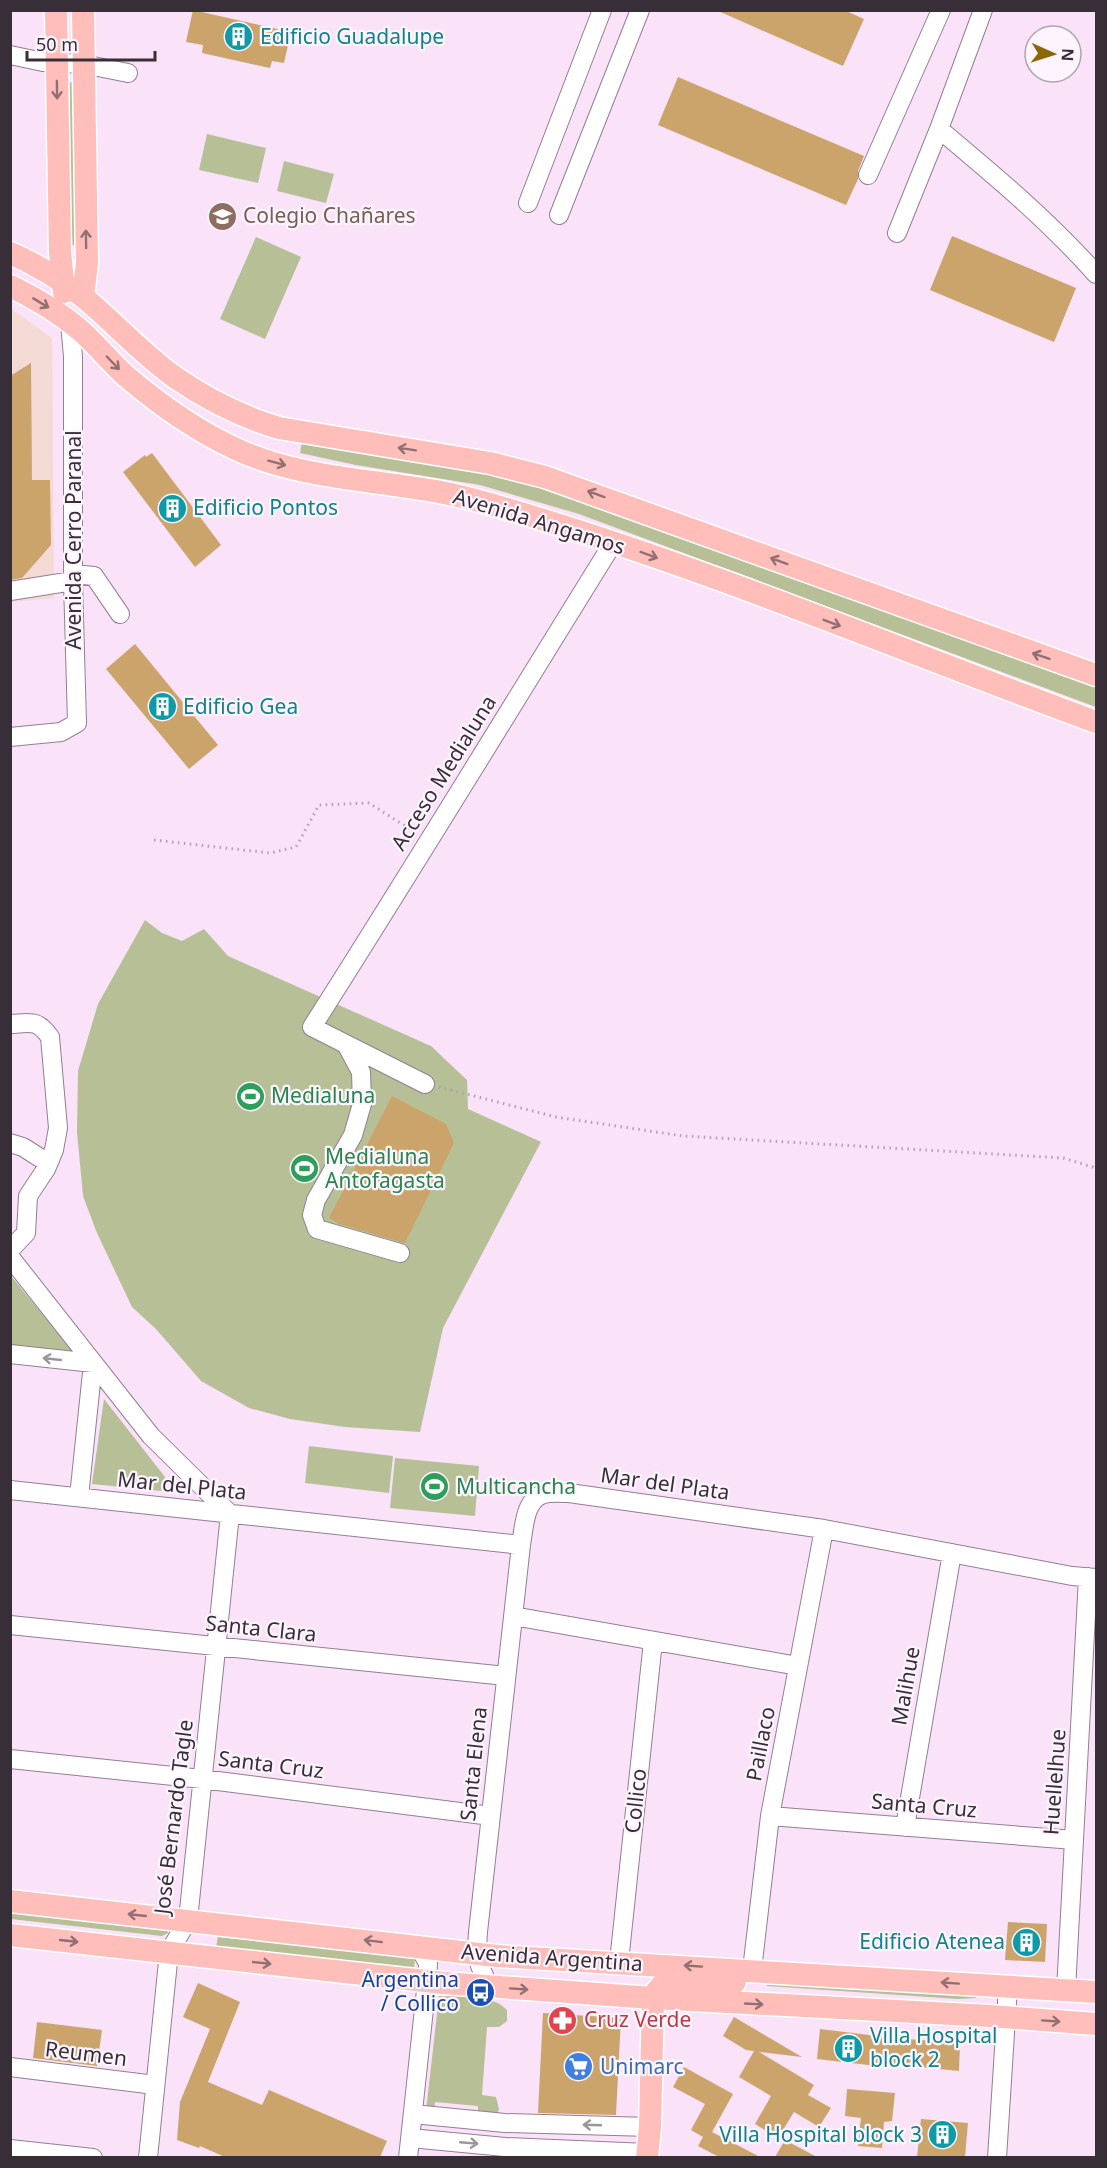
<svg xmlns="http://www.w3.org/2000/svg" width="1107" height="2168" font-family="'Noto Sans',sans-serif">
<rect width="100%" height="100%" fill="#fae2f9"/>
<!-- commercial -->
<path fill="#f4dad5" d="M11,309l41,29 2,260 -43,4z"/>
<!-- green -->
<path fill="#b6bf96" d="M73,82l2,164 -8,-4 -1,-159z
M207,134l59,14 -8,35 -59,-13z
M284,161l50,13 -8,29 -49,-12z
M256,237l45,20 -36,82 -45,-20z
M303,437l235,45 558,202v23l-517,-193 -99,-29 -124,-20 -56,-12z
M145,920l17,13 20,8 22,-12 24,27 203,90 36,34 1,29 73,33 -98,186 -23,104 -75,-5 -55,-8 -41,-11 -48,-27 -45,-52 -24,-22 -35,-74 -14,-37 -6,-64 1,-61 20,-67z
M11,1276l64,78 -64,-8z
M104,1399l61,78 -4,14 -69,-7z
M309,1446l84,10 -4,37 -84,-10z
M395,1458l84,8 -4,50 -85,-8z
M11,1909l158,21 -1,3 -6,3 -151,-17z
M218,1937l197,21 -1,10 -198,-21z
M765,1980l211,12v6l-18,1 -191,-13z
M439,1996c22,1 53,-2 68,14v11l-8,6h-12l-5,68 14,2 3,12 -3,8h-18v-11l-43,-4 -1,11 -8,-2z"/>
<!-- building -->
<path fill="#cba46c" d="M193,10l98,22 -7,31 -12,-2 -2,7 -68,-15 1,-8 -17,-3z
M716,10h128l20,9 -21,47z
M678,77l186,79 -6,15v8l-12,26 -188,-80z
M952,236l124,52 -22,54 -124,-52z
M31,363l1,117h18l1,65 -29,33 -12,2v-204z
M152,453l69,92 -26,22 -72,-95 22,-17 1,2z
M135,644l83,101 -29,24 -83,-100z
M392,1096l54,28 8,19 -49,100 -66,-19 -10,-6z
M1008,1922l39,2 -2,38 -40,-2z
M198,1983l42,19 -32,80 54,23 7,-15 118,51 -7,16h-155l-25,-11 -1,2 -22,-8 3,-38 30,-73 -27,-12z
M543,2013l78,5 -5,97 -78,-2z
M734,2017l68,40 -43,-5 55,33 -6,10 23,13 -12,19 -25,-15 -16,26 -23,-14 16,-28 -32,-19 15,-26 -8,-1 -23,-14z
M37,2022l65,8 -5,36 -64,-8z
M820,2029l74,9 66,5 -1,28 -81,-8 -1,3 -60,-7z
M684,2067l49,27 -21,38 48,25h-41l-21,-11 5,-9 -12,-7 14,-26 -32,-17z
M847,2089l48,4 -3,28 -8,1 -2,26 -24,-2 3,-28 -16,-2z
M921,2119l47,4 -3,34h-48z
M785,2140l32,17h-42z"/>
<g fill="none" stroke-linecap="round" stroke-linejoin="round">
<defs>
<path id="minor" d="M10,55l33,7 40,2 45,9
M939,129c55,46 109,91 157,145
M868,175l73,-165
M528,203l74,-193
M559,215l81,-205
M897,233l42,-104 44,-119
M73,574l21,2 26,38
M10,591l63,-10
M10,737l51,-5 16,-9 -4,-142v-224l-3,-35
M10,1024c21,-1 27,-5 40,13l8,91 -4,22 -8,19 -18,27 -2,37 -16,17
M347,1046l14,26 1,32 -9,31 -37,65 -4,15 5,14 83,24
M425,1084l-113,-57c102,-160 201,-323 301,-484
M10,1143l13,4 25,16
M10,1257l141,179 79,78
M10,1354l83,9 -14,134
M10,1490l511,55
M513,1616l285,50
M10,1625l496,51
M10,1759l192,20 289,37
M770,1816l304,24
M905,1827l47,-274
M619,1962l34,-321
M752,1970l18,-154 54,-287
M489,1986c-11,-21 -13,-30 -11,-54l43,-387c3,-16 3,-46 23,-51 7,-2 17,-1 25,-1l255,36 248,47 24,2
M1066,1990l22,-413
M10,2067l145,18
M413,2114l92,9 145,4
M410,2138l95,9 143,6
M10,2149l83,9
M148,2158l21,-206 19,-32 42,-406
M408,2158l19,-177 1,-18 -9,-16
M997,2158l11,-171"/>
<path id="major" d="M56,10l4,242 4,40
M10,253c26,11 50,26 72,43 32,26 60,58 94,82 32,22 66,39 103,50l211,35 55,14 551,198
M10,286c25,12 50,27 71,45 16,14 30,32 46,46 33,28 70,54 109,72 59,28 129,30 192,41 29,4 58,13 86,21 198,59 389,140 582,211
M83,297l4,-34 -4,-253
M10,1901l487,55 599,36
M10,1935l433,48 210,15 337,18 106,8
M647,2158l3,-31 3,-129 4,-7 6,-7 72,-2"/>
</defs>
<!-- minor casing -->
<use href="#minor" stroke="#947e93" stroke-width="20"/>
<!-- major casing -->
<use href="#major" stroke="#fff" stroke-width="25"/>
<!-- path -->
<path stroke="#b2a0b1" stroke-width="3" stroke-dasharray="1.5 4.5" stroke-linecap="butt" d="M154,840l116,13 26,-6 23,-42 50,-2 47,30
M439,1087l117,30 127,19 380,22 33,10"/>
<!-- minor -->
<use href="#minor" stroke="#fff" stroke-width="18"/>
<!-- major -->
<use href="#major" stroke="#ffbeb9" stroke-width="22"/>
</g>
<!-- one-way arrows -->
<defs><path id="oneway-shaft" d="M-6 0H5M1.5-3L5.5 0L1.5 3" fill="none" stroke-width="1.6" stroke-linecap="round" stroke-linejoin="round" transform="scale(1.5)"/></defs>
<g stroke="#916f72">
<use href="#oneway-shaft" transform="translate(57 90) rotate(89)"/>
<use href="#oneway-shaft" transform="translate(86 239) rotate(-91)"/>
<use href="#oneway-shaft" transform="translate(41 303) rotate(31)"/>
<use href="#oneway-shaft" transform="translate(113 363) rotate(46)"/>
<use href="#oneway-shaft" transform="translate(407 449) rotate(-171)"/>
<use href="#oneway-shaft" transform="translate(277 463) rotate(15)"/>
<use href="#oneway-shaft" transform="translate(596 494) rotate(-160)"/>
<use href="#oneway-shaft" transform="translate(649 555) rotate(20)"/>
<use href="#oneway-shaft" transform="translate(779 561) rotate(-160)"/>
<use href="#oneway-shaft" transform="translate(832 623) rotate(21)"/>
<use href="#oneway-shaft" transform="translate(1041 656) rotate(-161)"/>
<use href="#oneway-shaft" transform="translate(137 1915) rotate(-174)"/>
<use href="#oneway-shaft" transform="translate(69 1941) rotate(6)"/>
<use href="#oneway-shaft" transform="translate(373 1941) rotate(-173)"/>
<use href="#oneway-shaft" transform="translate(262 1963) rotate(6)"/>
<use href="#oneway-shaft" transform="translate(693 1966) rotate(-176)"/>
<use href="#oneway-shaft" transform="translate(950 1983) rotate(-176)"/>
<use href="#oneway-shaft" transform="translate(519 1989) rotate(4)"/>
<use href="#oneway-shaft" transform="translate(754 2004) rotate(3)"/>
<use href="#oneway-shaft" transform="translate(1051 2021) rotate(4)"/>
</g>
<g stroke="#9b969b">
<use href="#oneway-shaft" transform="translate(52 1359) rotate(-174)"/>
<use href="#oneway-shaft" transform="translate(592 2125) rotate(-178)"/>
<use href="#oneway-shaft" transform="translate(469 2143) rotate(5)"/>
</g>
<!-- icons -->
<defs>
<symbol id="building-disc" viewBox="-11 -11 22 22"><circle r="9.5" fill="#0f9aa8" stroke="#fef4fe"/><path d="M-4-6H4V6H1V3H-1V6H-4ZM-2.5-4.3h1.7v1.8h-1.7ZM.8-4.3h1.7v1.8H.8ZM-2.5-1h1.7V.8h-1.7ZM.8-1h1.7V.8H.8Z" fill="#fff"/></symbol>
<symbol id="school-disc" viewBox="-11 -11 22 22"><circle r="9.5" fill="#8d6e63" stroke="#fef4fe"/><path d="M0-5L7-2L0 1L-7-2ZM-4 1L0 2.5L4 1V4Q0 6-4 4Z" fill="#fff"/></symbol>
<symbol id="stadium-disc" viewBox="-11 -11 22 22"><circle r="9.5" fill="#2e9e5b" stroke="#fef4fe"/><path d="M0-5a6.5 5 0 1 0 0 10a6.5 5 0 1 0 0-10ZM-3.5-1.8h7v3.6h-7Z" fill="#fff"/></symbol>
<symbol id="bus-disc" viewBox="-11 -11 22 22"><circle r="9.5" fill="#1a4fb4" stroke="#fef4fe"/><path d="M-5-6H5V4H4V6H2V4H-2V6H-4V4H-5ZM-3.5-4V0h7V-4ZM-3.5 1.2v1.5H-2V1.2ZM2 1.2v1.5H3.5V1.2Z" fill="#fff"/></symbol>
<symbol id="pharmacy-disc" viewBox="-11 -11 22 22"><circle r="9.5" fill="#e0444e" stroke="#fef4fe"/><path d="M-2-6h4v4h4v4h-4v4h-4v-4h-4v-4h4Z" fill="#fff"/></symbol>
<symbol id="supermarket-disc" viewBox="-11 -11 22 22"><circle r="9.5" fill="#3f7fe0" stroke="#fef4fe"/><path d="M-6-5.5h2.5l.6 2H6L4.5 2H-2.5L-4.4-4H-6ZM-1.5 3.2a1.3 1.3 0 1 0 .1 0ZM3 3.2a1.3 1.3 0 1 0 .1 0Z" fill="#fff"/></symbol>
</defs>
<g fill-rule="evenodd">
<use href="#building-disc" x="222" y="20" width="33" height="33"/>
<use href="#school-disc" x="206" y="200" width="33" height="33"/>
<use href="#building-disc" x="156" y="492" width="33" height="33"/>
<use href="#building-disc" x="146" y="690" width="33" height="33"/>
<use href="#stadium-disc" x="234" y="1080" width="33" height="33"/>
<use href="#stadium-disc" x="288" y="1152" width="33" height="33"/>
<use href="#stadium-disc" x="418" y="1470" width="33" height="33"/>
<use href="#building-disc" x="1010" y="1926" width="33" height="33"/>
<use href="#bus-disc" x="464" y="1976" width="33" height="33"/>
<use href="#pharmacy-disc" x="546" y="2004" width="33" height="33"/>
<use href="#building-disc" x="832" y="2032" width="33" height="33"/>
<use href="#supermarket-disc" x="562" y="2050" width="33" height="33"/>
<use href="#building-disc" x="926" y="2118" width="33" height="33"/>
</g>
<g text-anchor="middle" stroke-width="4.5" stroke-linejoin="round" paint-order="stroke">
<!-- culture labels -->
<g font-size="21" fill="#0d838f" stroke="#fef4fe" text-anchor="start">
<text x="260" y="44">Edificio Guadalupe</text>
<text x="193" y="515">Edificio Pontos</text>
<text x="183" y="714">Edificio Gea</text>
<text x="1005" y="1949" text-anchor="end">Edificio Atenea</text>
<text x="870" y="2043">Villa Hospital<tspan x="870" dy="24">block 2</tspan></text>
<text x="922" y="2142" text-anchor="end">Villa Hospital block 3</text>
</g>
<!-- education labels -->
<g font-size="21" fill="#785e54" stroke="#fef4fe" text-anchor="start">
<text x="243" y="223">Colegio Chañares</text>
</g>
<!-- street labels -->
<g font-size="21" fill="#372e37" stroke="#fef4fe">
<text transform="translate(539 522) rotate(17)" y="7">Avenida Angamos</text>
<text transform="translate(74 540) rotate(-90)" y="7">Avenida Cerro Paranal</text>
<text transform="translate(444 773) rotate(-58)" y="7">Acceso Medialuna</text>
<text transform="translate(665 1484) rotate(8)" y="7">Mar del Plata</text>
<text transform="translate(182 1486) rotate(6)" y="7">Mar del Plata</text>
<text transform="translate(261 1629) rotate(6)" y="7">Santa Clara</text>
<text transform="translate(906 1686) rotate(-80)" y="7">Malihue</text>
<text transform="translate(761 1744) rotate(-79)" y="7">Paillaco</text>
<text transform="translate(474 1764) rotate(-84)" y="7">Santa Elena</text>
<text transform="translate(271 1765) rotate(7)" y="7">Santa Cruz</text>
<text transform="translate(1055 1782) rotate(-86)" y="7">Huellelhue</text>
<text transform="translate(636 1801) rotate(-84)" y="7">Collico</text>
<text transform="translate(924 1806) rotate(5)" y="7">Santa Cruz</text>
<text transform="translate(174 1817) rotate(-83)" y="7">José Bernardo Tagle</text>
<text transform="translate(552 1958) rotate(4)" y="7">Avenida Argentina</text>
<text transform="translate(86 2054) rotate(7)" y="7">Reumen</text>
</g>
<!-- leisure labels -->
<g font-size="21" fill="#27864d" stroke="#fef4fe" text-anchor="start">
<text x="271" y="1103">Medialuna</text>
<text x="325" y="1164">Medialuna<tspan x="325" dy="24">Antofagasta</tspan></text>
<text x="456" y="1494">Multicancha</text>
</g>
<!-- transit labels -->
<g font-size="21" fill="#164399" stroke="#fef4fe" text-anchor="end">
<text x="459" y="1987">Argentina<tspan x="459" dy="24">/ Collico</tspan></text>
</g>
<!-- health labels -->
<g font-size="21" fill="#be3a42" stroke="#fef4fe" text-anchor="start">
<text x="584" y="2027">Cruz Verde</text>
</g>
<!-- shop labels -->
<g font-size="21" fill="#366cbe" stroke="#fef4fe" text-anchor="start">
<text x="600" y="2074">Unimarc</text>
</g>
</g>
<!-- border -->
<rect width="1107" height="2168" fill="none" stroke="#372e37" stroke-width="24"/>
<!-- north arrow -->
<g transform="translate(1053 54) rotate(93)"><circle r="28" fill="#fef4fe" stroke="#aea5ae" stroke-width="1.5"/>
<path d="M0-4.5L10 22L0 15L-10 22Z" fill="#8c6708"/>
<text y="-9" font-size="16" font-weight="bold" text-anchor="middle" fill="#372e37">N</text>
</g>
<!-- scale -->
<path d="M27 51v9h128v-9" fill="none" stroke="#372e37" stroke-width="3"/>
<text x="36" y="51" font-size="18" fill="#372e37" stroke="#fef4fe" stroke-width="4.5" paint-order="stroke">50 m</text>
</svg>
